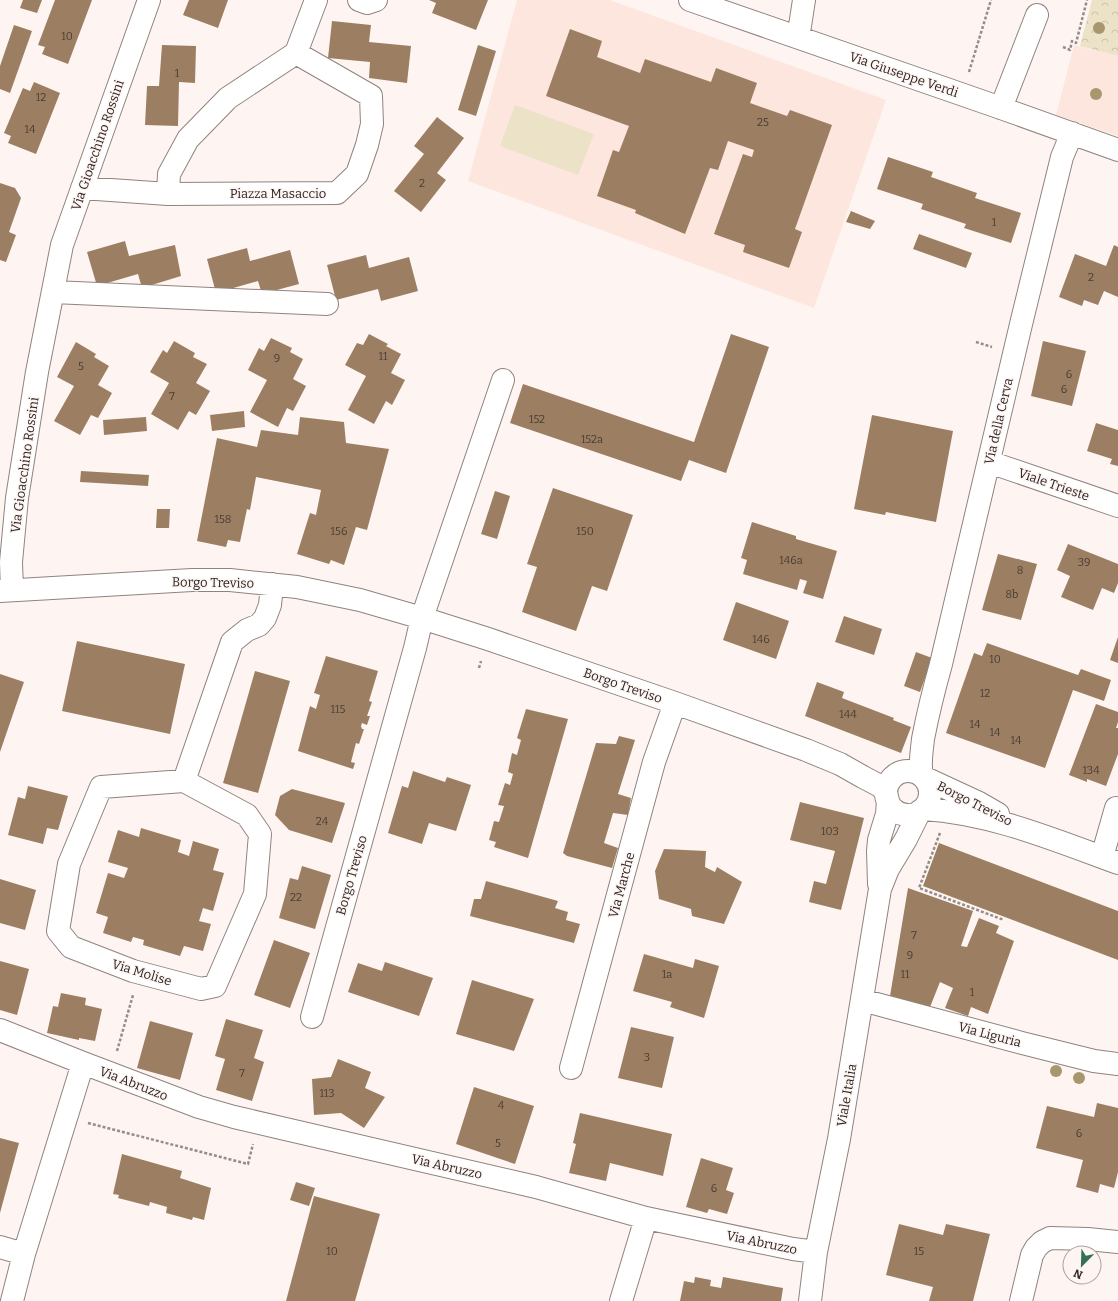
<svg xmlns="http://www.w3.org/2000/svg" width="1118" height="1301" font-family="Bitter,serif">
<defs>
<pattern id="park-crowns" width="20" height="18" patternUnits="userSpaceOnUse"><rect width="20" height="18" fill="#ece2c7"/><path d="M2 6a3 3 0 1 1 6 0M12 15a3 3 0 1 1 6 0" fill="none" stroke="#cbc2ab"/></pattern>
</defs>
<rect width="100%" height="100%" fill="#fef5f2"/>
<!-- built -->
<path fill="#fde6dd" d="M517,0h93l276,100 -72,208 -346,-127z
M1074,45l44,11v80l-62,-21z"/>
<!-- park -->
<path fill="url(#park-crowns)" d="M1092,0h26v56l-38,-10z"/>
<!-- pitch -->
<path fill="#ece2c7" d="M515,105l79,29 -16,41 -78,-29z"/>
<!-- building -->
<path fill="#9c7f63" d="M23,0h19l-5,13 -17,-5z
M55,0h37l-24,64 -26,-10 3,-7 -7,-2z
M189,0h39l-10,28 -35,-13z
M429,0h59l-12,30 -44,-17 4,-10z
M332,21l39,4 -2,17 42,4 -4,37 -38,-5 1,-16 -42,-4z
M14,25l18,6 -22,62 -10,-4v-23z
M570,29l32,12 -5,16 43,16 5,-14 66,23 5,-14 41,15 -7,20 37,13 3,-6 42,15 -37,104 7,3 -13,36 -46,-16 2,-7 -31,-11 29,-80 9,3 2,-7 -26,-9 -10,29 -8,-2 -25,66 -50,-21 1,-3 -39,-14 16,-46 6,2 10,-26 -83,-30z
M162,45l34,1 -1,37 -16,-1 -1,44 -33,-1 2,-39h12z
M478,45l18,6 -20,65 -18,-6z
M34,82l26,11 -24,61 -28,-11 3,-7 -7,-3 19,-45 7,3z
M437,117l27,21 -27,35 9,7 -25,32 -27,-21 30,-37 -10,-8z
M888,157l45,15 -2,5 46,16 -2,5 46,15 -10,30 -47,-15 2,-4 -45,-15 2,-5 -46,-15z
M0,183l15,5 6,10 -12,34 7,3 -10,27 -6,-2z
M851,211l24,10 -5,8 -24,-7z
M919,234l53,19 -6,15 -53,-19z
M125,241l4,15 46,-11 6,31 -39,12 -4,-14 -41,12 -10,-34z
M1114,245l4,2v50l-14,-6 -6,14 -14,-5 -2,6 -23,-9 16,-43 31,12z
M247,248l3,13 40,-11 9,34 -37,10 -4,-13 -42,12 -9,-34z
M366,255l3,13 40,-11 9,34 -37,10 -3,-12 -42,11 -9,-35z
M369,334l19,10 -2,2 15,8 -10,19 14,7 -13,25 -6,-4 -12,23 -26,-14 18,-34 -21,-11 12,-22 6,2z
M731,334l38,13 -43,126 -37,-13 -8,21 -171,-58 13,-39 171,58z
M271,338l21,10 -2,4 13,7 -10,20 13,7 -13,25 -6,-3 -9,19 -28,-15 17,-32 -19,-10 11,-22 5,3z
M174,341l21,12 -2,4 14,7 -11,19 14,8 -14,24 -7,-4 -11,19 -27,-16 18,-31 -19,-11 13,-22 4,3z
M1043,341l43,10 -14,55 -41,-10z
M76,342l20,12 -2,3 15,9 -11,19 14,8 -14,25 -7,-3 -11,20 -26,-14 20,-35 -17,-9z
M244,411l1,16 -33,4 -2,-16z
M872,415l81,16 -17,91 -50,-10 -1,3 -31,-6z
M146,417l1,14 -43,4 -1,-15z
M300,417l44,5 2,21 43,6 -22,81 -11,-3 -12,38 -13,-5 -2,4 -32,-10 13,-41 6,2 5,-25 -65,-13 -6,33 -3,-1 -7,33 -12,-2 -2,7 -29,-6 20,-103 40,9 4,-17 37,5z
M1096,423l22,7v36l-8,-2 2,-5 -25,-8z
M81,471l68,4 -1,11 -68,-4z
M553,488l80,27 -26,76 -15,-5 -16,45 -54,-19 15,-45 -10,-3z
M495,491l15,5 -13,43 -16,-5z
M157,509h13l-1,19h-13z
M752,522l44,14v3l41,12 -14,48 -20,-6 4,-12 -7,-2 -3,11 -54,-16 4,-14 -6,-2z
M1068,544l50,20v19l-4,10 -12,-5 -9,22 -32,-13 9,-21 -13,-6z
M998,554l39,10 -16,56 -39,-10z
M736,602l53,19 -13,38 -53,-19z
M844,616l38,13 -8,26 -39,-13z
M1118,637v26l-8,-3z
M77,641l108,23 -15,70 -108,-23z
M987,643l91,32 3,-6 30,11 -7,21 -31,-11 -28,78 -99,-35 28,-80 8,3z
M916,652l16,6 -12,34 -16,-6z
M326,656l52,15 -9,30 3,1 -5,14h3l-3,9 -5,-2 -1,3 1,3h2l-5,15 -3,-1 -5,19 4,1 -2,6 -55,-18 12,-45 6,3 4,-14 -6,-2z
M255,671l35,10 -32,112 -35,-10z
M0,674l24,8 -24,70z
M817,682l27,10 -2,6 52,20 -1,2 18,7 -10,26 -96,-37z
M1096,704l22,8v10l-2,6h2v26l-12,32 -19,-7v3l-18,-7z
M526,709l42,10 -40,139 -34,-11 2,-5 -7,-2 5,-19 5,1 5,-16 -6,-1 7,-22 5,2 3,-11 -5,-2 4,-19 5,2 4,-15 -4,-2z
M619,736l16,4 -17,54 13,4 -3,17 -15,-2 -9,30 14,5 -6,20 -45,-12 -4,-3 33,-110 20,1z
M413,771l32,11 2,-5 24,8 -15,46 -27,-8 -7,21 -34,-11 14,-47 6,2z
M28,786l40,10 -10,34 -11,-2 -4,16 -35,-9 10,-38 7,2z
M292,789l53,14 -13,40 -43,-13 -14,-15 5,-19z
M800,802l64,16 -23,92 -32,-8 5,-21 12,3 9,-33 -45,-11z
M141,828l40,12 -3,12 11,4 4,-15 26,8 -6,21 11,3 -11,38 -10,-3 -4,13 12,3 -8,27 -19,-5 -4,10 -37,-11 1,-5 -11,-3 -2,5 -28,-9 5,-16 -12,-4 12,-40 16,5 4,-10 -20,-6 10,-32 21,7z
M939,843l179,68v49l-195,-74z
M664,849l42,2 -1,16 10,5 2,-5 25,15 -18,42 -32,-8 -1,-7 -32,-10 -4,-28z
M302,866l29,9 -16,54 -36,-11 11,-40 8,2z
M0,879l36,11 -11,40 -25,-7z
M486,881l72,20 -3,7 13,4 -2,8 14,4 -6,19 -104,-27 4,-17h7z
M908,888l65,23 -12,35 6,1 12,-29 20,8 -3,7 18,8 -26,73 -17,-7 -3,9 -23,-8 8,-20 -13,-6 -10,25 -40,-11z
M274,940l36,13 -20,55 -36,-13z
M644,954l49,14 2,-9 24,7 -15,52 -34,-11 2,-5 -39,-11z
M0,961l29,8 -12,46 -17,-5z
M385,962l48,16 -14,38 -71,-24 10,-29 24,8z
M472,980l62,19 -20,52 -58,-17z
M61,993l25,5 -1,7 17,4 -7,32 -16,-3v2l-32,-7 6,-27 5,1z
M226,1019l37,11 -9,28 10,4 -12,39 -36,-11 9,-31 -10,-3z
M150,1021l43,12 -13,47 -43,-12z
M631,1027l43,10 -12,51 -44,-10z
M338,1059l33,13 -6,16 20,9 -21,31 -23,-15 -27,2 -2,-36 19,-2z
M474,1087l60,19 -19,58 -59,-20z
M1097,1103l21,5v64l-4,16 -14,-4 -2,9 -22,-6 7,-27 -47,-12 11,-42 47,11z
M580,1113l92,21 -9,42 -53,-13 -4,18 -37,-8 7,-29 -3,-1z
M0,1138l19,5 -19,70z
M122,1154l60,17 -2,7 31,10 -7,32 -11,-3 -1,3 -26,-7 1,-6 -17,-5 -1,4 -31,-8 1,-3 -6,-1z
M701,1158l32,10 -7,22 8,3 -7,21 -18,-5 -2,4 -21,-6z
M296,1182l19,6 -6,18 -19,-6z
M314,1196l66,18 -25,87h-69z
M899,1224l44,11 3,-11 44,10 -17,67h-44l4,-14 -47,-12z
M695,1277l16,3 -1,6 11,2 2,-11 60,11 -2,13h-101l4,-20 10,2z"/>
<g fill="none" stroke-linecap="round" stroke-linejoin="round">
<defs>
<path id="minor" d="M359,0l8,3 9,-3
M690,0l311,108 117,42
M797,37l3,-11 4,-26
M1001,108l36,-93
M82,188l86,6 1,-20 19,-35 40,-41 68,-45 20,-53
M168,194l169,-1 20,-19 10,-29 5,-21 -1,-28 -75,-43
M53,292l274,12
M989,462l129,44
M12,590l-1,-28 6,-64 20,-126 25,-127 87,-245
M0,591l192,-11h38l67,7 63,13 62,18 66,21 187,64 131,47 34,14 23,13 19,10 5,9
M886 793a22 22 0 1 1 44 0a22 22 0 1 1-44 0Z
M922,776c-3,-13 0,-25 1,-37 5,-26 11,-50 18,-75l81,-344 40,-163 10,-24
M925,778l54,25 19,11
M184,781l63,34 13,19 -5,60 -40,92 -14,3 -68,-18 -62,-24 -13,-16 11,-67 32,-77 83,-6 48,-139 15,-12 12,-5 6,-7 5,-13 2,-21
M923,809c68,4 132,31 195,54
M1102,857l14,-49 2,1
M879,884l-1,-33 1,-11 8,-26 1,-14
M862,1000l160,43 72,18 24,3
M312,1017l103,-369 7,-30 81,-238
M0,1030l83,33 116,44 35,10 47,11 255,59 110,31 147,31 23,3
M571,1068l83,-306 21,-59
M0,1247l24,7
M12,1301l12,-47 59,-191
M621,1301l25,-83
M810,1301l6,-49 23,-113 41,-250 8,-20 18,-30 14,-28
M1021,1301l11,-46 4,-7 6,-6 8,-4 38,1 30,3"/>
</defs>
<!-- minor casing -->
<use href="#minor" stroke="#90837e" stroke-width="24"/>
<!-- path -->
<path stroke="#958d8b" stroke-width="2.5" stroke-dasharray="3 2" stroke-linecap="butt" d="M1063,47l7,3 2,-9 4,2 11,-43
M969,72l22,-72
M976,342l16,5
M479,668l2,-7
M940,833l-21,55 85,32
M117,1051l16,-56
M88,1123l160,41 5,-20"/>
<!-- minor -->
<use href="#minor" stroke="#fff" stroke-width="22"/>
</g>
<!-- trees -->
<g fill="#a6976f">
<circle cx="1099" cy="28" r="6"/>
<circle cx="1096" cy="94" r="6"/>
<circle cx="1056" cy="1071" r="6"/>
<circle cx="1079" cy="1078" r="6"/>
</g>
<g text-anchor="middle" stroke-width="3" stroke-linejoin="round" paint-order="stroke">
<!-- number labels -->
<g font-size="11" fill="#483c34">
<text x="67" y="40">10</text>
<text x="177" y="77">1</text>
<text x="41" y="101">12</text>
<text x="763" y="126">25</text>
<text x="30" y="133">14</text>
<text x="422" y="187">2</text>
<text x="994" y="226">1</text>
<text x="1091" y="281">2</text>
<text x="383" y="360">11</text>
<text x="277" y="362">9</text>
<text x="81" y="370">5</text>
<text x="1069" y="378">6</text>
<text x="1064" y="393">6</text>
<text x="172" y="400">7</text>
<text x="537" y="423">152</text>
<text x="592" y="443">152a</text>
<text x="223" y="523">158</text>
<text x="339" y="535">156</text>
<text x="585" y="535">150</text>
<text x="791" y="564">146a</text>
<text x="1084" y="566">39</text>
<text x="1020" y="574">8</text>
<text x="1012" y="598">8b</text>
<text x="761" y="643">146</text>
<text x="995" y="663">10</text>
<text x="985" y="697">12</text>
<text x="338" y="713">115</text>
<text x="848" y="718">144</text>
<text x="975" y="728">14</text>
<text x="995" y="736">14</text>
<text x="1016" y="744">14</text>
<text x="1091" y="774">134</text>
<text x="322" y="825">24</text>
<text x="830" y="835">103</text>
<text x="296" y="901">22</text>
<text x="914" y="939">7</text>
<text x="910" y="959">9</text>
<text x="667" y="978">1a</text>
<text x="905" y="978">11</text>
<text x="972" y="996">1</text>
<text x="647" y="1061">3</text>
<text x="242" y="1077">7</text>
<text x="327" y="1097">113</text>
<text x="501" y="1109">4</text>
<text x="1079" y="1137">6</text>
<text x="498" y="1147">5</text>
<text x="714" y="1192">6</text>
<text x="332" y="1255">10</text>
<text x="919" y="1255">15</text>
</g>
<!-- street labels -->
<g font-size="13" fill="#2c2625" stroke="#fef5f2">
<text transform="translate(904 74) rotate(19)" y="5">Via Giuseppe Verdi</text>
<text transform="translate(97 145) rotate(-71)" y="5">Via Gioacchino Rossini</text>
<text x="278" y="198">Piazza Masaccio</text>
<text transform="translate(998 421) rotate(-77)" y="5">Via della Cerva</text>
<text transform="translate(24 465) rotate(-82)" y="5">Via Gioacchino Rossini</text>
<text transform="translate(1054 484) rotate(19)" y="5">Viale Trieste</text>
<text transform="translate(213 582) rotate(1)" y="5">Borgo Treviso</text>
<text transform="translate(623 685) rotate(19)" y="5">Borgo Treviso</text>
<text transform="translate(975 803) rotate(27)" y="5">Borgo Treviso</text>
<text transform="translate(351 875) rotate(-74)" y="5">Borgo Treviso</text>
<text transform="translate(621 885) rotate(-75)" y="5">Via Marche</text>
<text transform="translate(142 972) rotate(17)" y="5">Via Molise</text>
<text transform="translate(990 1034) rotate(15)" y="5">Via Liguria</text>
<text transform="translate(134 1083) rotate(21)" y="5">Via Abruzzo</text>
<text transform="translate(846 1095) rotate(-80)" y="5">Viale Italia</text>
<text transform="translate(447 1166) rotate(13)" y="5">Via Abruzzo</text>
<text transform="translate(762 1242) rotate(12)" y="5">Via Abruzzo</text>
</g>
</g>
<!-- north arrow -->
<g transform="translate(1082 1265) rotate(203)"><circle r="19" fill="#fef5f2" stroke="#aaa2a0"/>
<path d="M0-3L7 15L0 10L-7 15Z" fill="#366f57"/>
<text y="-6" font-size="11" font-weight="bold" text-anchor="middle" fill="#2c2625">N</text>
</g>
</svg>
